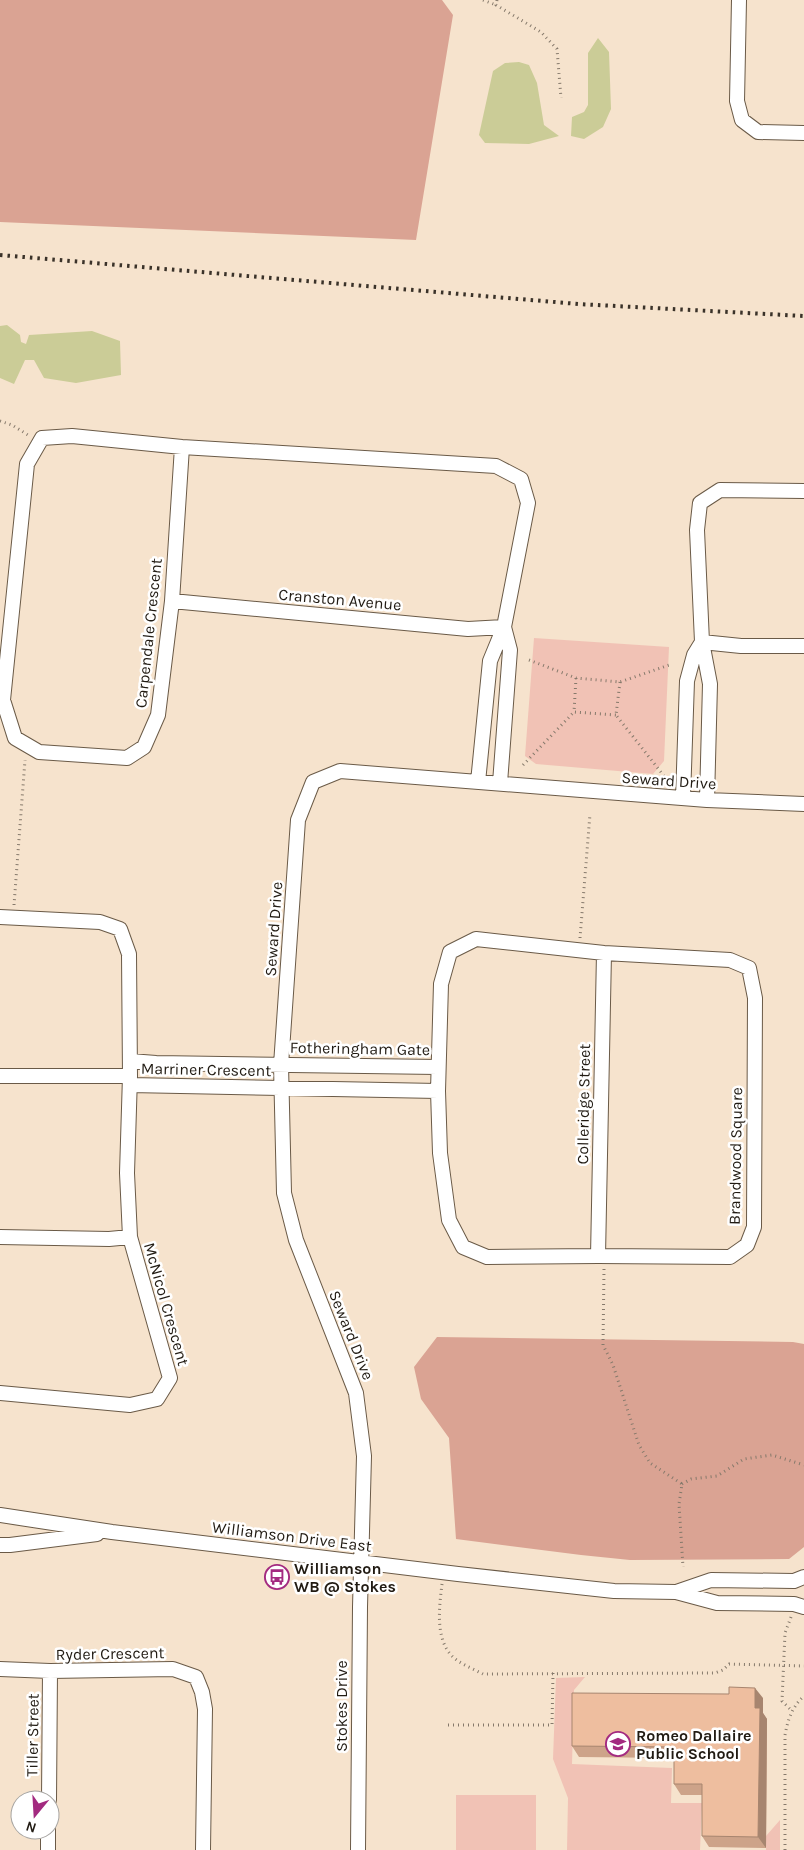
<svg xmlns="http://www.w3.org/2000/svg" width="804" height="1850" font-family="Karla,sans-serif">
<rect width="100%" height="100%" fill="#f6e3cd"/>
<!-- green -->
<path fill="#f1c2b5" d="M534,638l135,9 -5,114 -11,13 -117,-10 -11,-8z
M585,1677l-11,13 -2,74 100,4 -1,35h31l-2,47h-133l1,-52 -15,-39 3,-81z
M456,1795h80v55h-80z
M780,1820v30h-14v-14z"/>
<!-- forest -->
<path fill="#daa393" d="M0,0h442l11,15 -37,225 -416,-18z
M437,1337l356,5 11,2v203l-15,12 -159,1 -49,-5 -125,-16 -7,-101 -28,-39 -7,-32z"/>
<!-- water -->
<path fill="#cbcc97" d="M598,38l11,14 2,57 -8,18 -19,12 -13,-3 1,-19 12,-5 4,-7v-52z
M519,62l10,3 8,18 7,42 15,11 -30,8 -44,-1 -6,-8 14,-64 12,-8z
M7,325l13,10 1,7 5,2 3,-9 63,-4 28,10 1,34 -45,8 -32,-5 -10,-18h-9l-11,24 -14,-6v-52z"/>
<g fill="none" stroke-linecap="round" stroke-linejoin="round">
<defs>
<path id="minor" d="M739,0l-2,101 5,19 16,12 46,1
M182,447l-10,154 -14,114 -14,32 -17,11 -88,-6 -24,-14 -12,-38 24,-236 15,-26 30,-2 110,11 314,19 25,13 7,24 -24,124 -14,34 -12,121
M172,601l296,28 36,-2
M702,642l39,4h63
M500,783l10,-133 -6,-23
M683,798l4,-117 7,-26 8,-13
M707,800l3,-116 -8,-42 -5,-112 3,-27 20,-13 84,1
M0,917l100,5 20,7 9,25 1,122 -3,97 3,64 40,141 -13,21 -27,6 -130,-12
M476,939l128,14 126,7 19,8 6,30 -1,229 -7,18 -17,12 -132,-1 -111,1 -24,-10 -14,-27 -9,-67 -2,-62 3,-107 9,-32z
M130,1061l26,2 282,4
M0,1076h130
M130,1085l308,6
M0,1237l109,2 21,-2
M598,1256l6,-303
M0,1515l112,17 346,42 156,17 62,1 41,11 77,1 10,3
M0,1545h10l87,-11
M676,1592l35,-12 83,1 10,-4
M0,1669l50,2 123,-2 23,8 6,15 3,17 -2,141
M49,1800l1,-129
M48,1850v-20
M358,1850l2,-243 4,-151 -8,-63 -60,-153 -12,-47 -3,-128 17,-245 15,-38 27,-11 367,29 97,4"/>
</defs>
<!-- minor casing -->
<use href="#minor" stroke="#6a5a47" stroke-width="16"/>
<!-- path -->
<path stroke="#85796b" stroke-width="3" stroke-dasharray="1 4" stroke-linecap="butt" d="M483,0l13,5
M497,0l-1,5 45,27 16,17 4,49
M0,421l12,4 16,10
M529,660l47,18 44,4 52,-18
M576,678l-2,34 42,3
M620,682l-4,33 48,61
M523,765l51,-53
M14,905l11,-145
M580,938l10,-124
M604,1269l-1,76 10,20 26,80 11,18 32,21 -3,20 4,63
M682,1484l9,-5 26,-3 27,-17 28,-4 32,10
M442,1584c-3,25 -8,61 16,77 8,5 17,9 25,13l232,-1 8,-3 6,-6 75,2
M791,1617l-6,16 -3,68 10,10
M448,1725h104l1,-52
M785,1850v-115c3,-16 7,-28 19,-39"/>
<!-- minor -->
<use href="#minor" stroke="#fff" stroke-width="14"/>
<!-- rail -->
<path stroke="#3a3229" stroke-width="4" stroke-dasharray="2.5 5" stroke-linecap="butt" d="M0,255l578,49 226,12"/>
</g>
<!-- wall -->
<path fill="#cda389" d="M763,1698v15l4,6 -1,129 -57,-1 -7,-11v-41h-21l-7,-11v-26l-95,-1 -7,-11z"/>
<!-- shaded-wall -->
<path fill="#a7856f" d="M755,1688l8,10v15l4,6 -1,129 -8,-11 -3,-129z"/>
<!-- building -->
<path fill="#eebe9f" stroke="#a7856f" d="M729,1687l26,1v20h5l-2,129 -56,-1v-52h-28v-37l-102,-1v-53l157,1z"/>
<!-- icons -->
<defs>
<symbol id="bus-ring" viewBox="-11 -11 22 22"><circle r="9.5" fill="#fff" stroke="#a32a80" stroke-width="1.5"/><path d="M-5-6H5V4H4V6H2V4H-2V6H-4V4H-5ZM-3.5-4V0h7V-4ZM-3.5 1.2v1.5H-2V1.2ZM2 1.2v1.5H3.5V1.2Z" fill="#a32a80"/></symbol>
<symbol id="school-ring" viewBox="-11 -11 22 22"><circle r="9.5" fill="#fff" stroke="#a32a80" stroke-width="1.5"/><path d="M0-5L7-2L0 1L-7-2ZM-4 1L0 2.5L4 1V4Q0 6-4 4Z" fill="#a32a80"/></symbol>
</defs>
<g fill-rule="evenodd">
<use href="#bus-ring" x="263" y="1563" width="28" height="28"/>
<use href="#school-ring" x="604" y="1730" width="28" height="28"/>
</g>
<g text-anchor="middle" stroke-width="5" stroke-linejoin="round" paint-order="stroke">
<!-- street labels -->
<g font-size="16" fill="#211b13" stroke="#fff">
<text transform="translate(340 599) rotate(5)" y="6">Cranston Avenue</text>
<text transform="translate(148 633) rotate(-84)" y="6">Carpendale Crescent</text>
<text transform="translate(669 780) rotate(4)" y="6">Seward Drive</text>
<text transform="translate(273 929) rotate(-86)" y="6">Seward Drive</text>
<text transform="translate(360 1048) rotate(1)" y="6">Fotheringham Gate</text>
<text transform="translate(206 1069) rotate(1)" y="6">Marriner Crescent</text>
<text transform="translate(583 1104) rotate(-89)" y="6">Colleridge Street</text>
<text transform="translate(735 1156) rotate(-89)" y="6">Brandwood Square</text>
<text transform="translate(167 1304) rotate(74)" y="6">McNicol Crescent</text>
<text transform="translate(352 1335) rotate(68)" y="6">Seward Drive</text>
<text transform="translate(292 1536) rotate(7)" y="6">Williamson Drive East</text>
<text transform="translate(110 1653) rotate(-1)" y="6">Ryder Crescent</text>
<text transform="translate(341 1706) rotate(-90)" y="6">Stokes Drive</text>
<text transform="translate(32 1735) rotate(-89)" y="6">Tiller Street</text>
</g>
<!-- poi labels -->
<g font-size="16" font-weight="bold" fill="#211b13" stroke="#fff" text-anchor="start">
<text x="294" y="1574">Williamson<tspan x="294" dy="18">WB @ Stokes</tspan></text>
<text x="636" y="1741">Romeo Dallaire<tspan x="636" dy="18">Public School</tspan></text>
</g>
</g>
<!-- north arrow -->
<g transform="translate(35 1815) rotate(198)"><circle r="24" fill="#ffffff" stroke="#a6a4a1"/>
<path d="M0-4L9 19L0 12L-9 19Z" fill="#a32a80"/>
<text y="-8" font-size="14" font-weight="bold" text-anchor="middle" fill="#211b13">N</text>
</g>
</svg>
